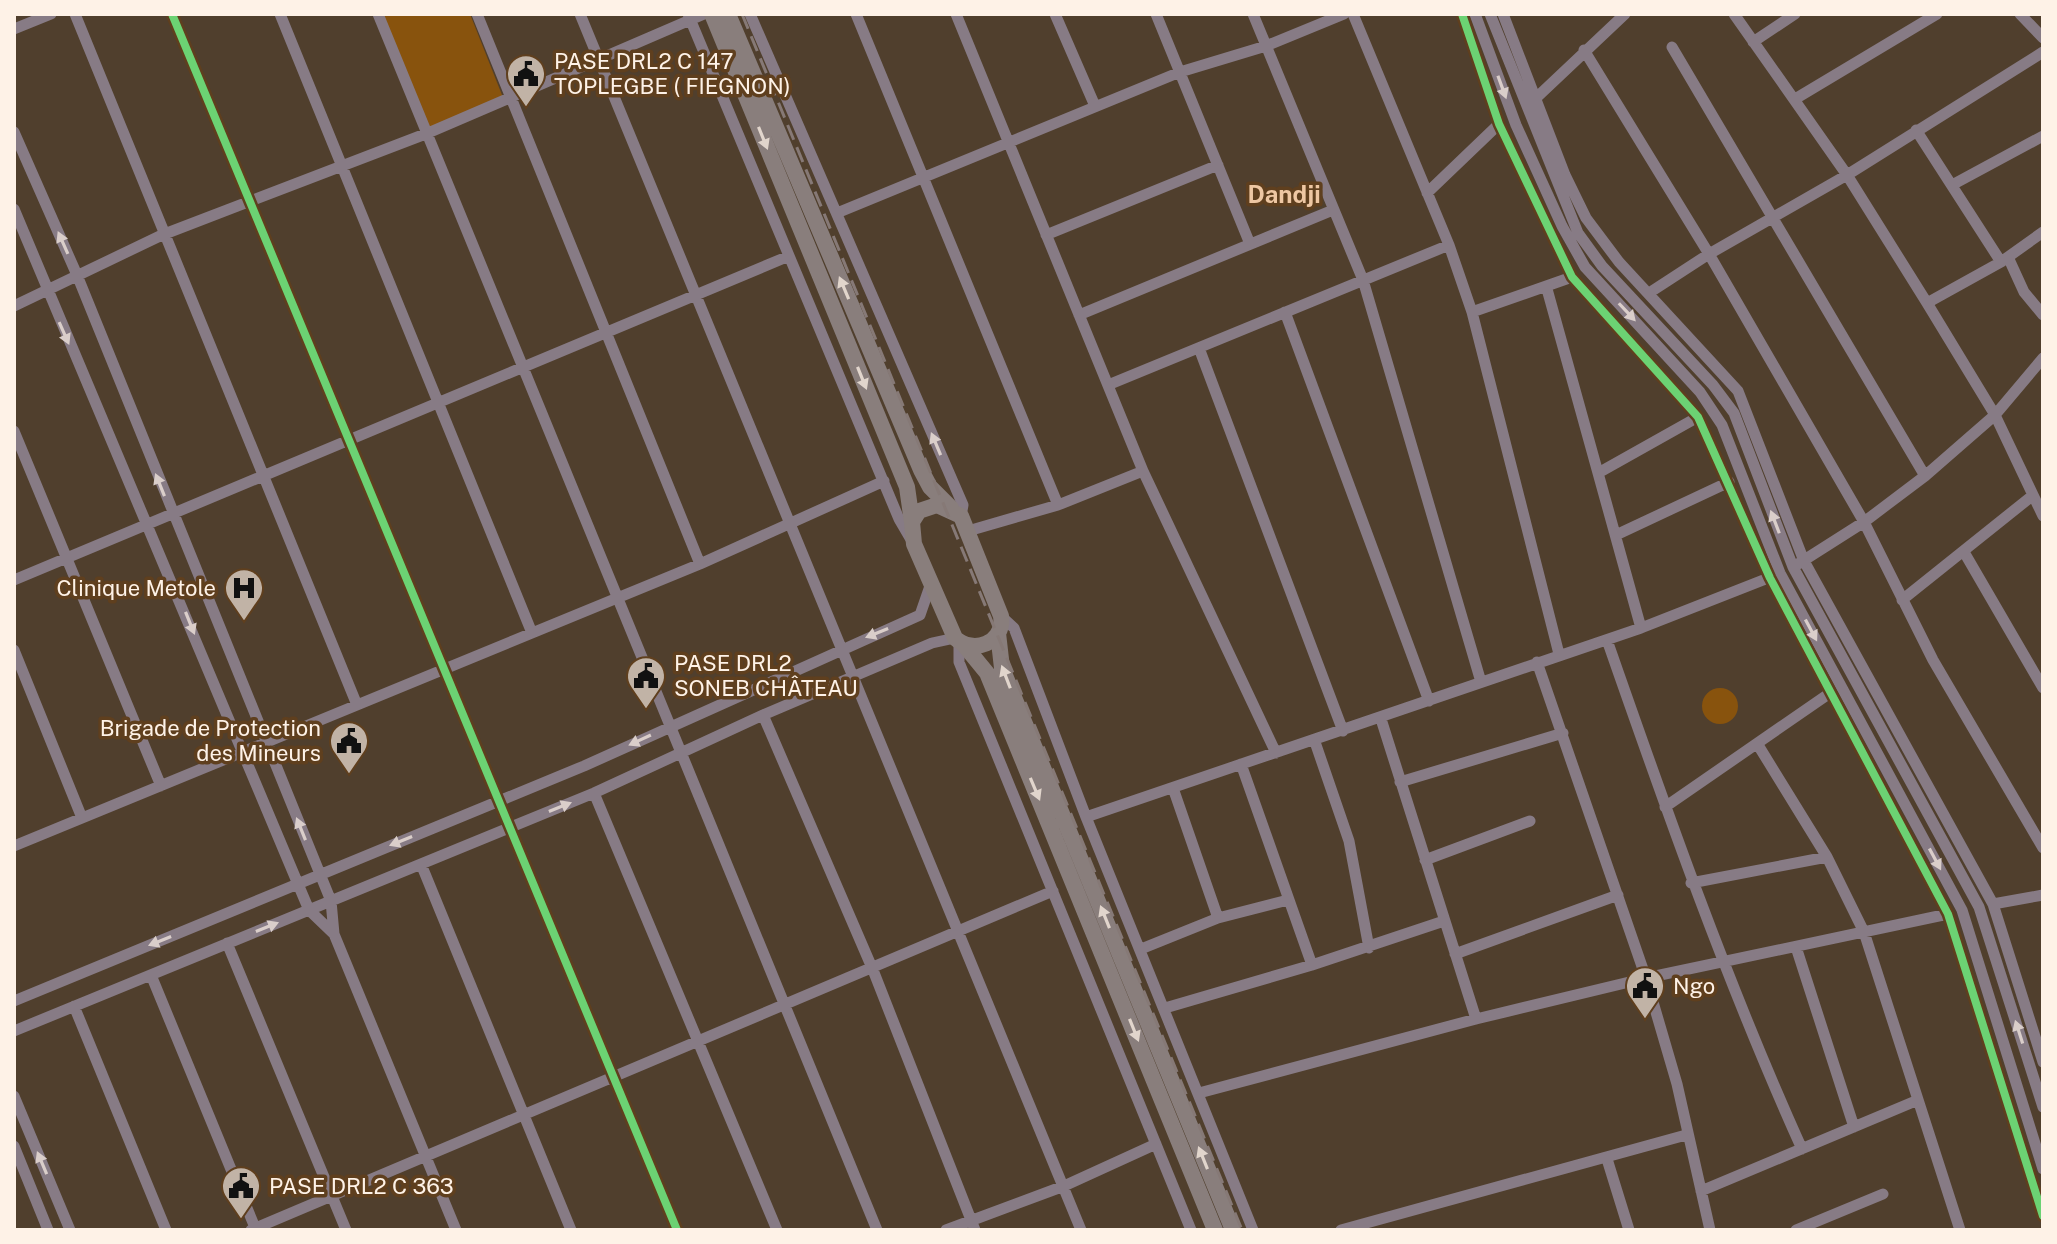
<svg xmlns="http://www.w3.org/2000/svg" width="2057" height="1244" font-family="'Public Sans',sans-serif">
<rect width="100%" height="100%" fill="#503f2d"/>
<!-- green -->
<path fill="#88530d" d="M381,14h89l34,86 -78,32z
M1702 706a18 18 0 1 1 36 0a18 18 0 1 1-36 0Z"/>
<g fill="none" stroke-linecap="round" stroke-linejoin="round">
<!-- minor -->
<path stroke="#877b85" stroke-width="11" d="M75,14l282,691
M172,14l505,1216
M280,14l252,619
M378,14l499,1216
M477,14l223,550
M580,14l501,1216
M688,14l211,505 14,24
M750,14l213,491 -2,11
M856,14l202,491
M956,14l187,457 133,282
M1055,14l40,92
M1156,14l94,230
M1253,14l110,266 118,402
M1353,14l96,231 23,67 87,342
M1462,14l37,110 73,153 126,140 72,161 178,336 95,302
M1475,14l41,111 46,101 23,41 115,125 22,33 58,148 182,337 81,259
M1490,14l88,219 24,33 111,119 21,28 59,154 186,340 64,200
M1503,14l62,161 21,43 33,44 119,129 66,170 189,343 50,158
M1734,14l113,161 80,128 68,112 48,101
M2020,14l23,24
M14,29l37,-15
M1753,42l42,-28
M1672,47l253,429
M1584,50l125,204 138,-79 196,-123
M1535,99l90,-85
M1795,99l142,-85
M1916,130l85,132
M14,132l63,143 254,626 3,33 122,296
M1952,185l91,-49
M1427,193l72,-69
M14,209l284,675 11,26 25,24
M837,213l343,-141 86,-26 78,-32
M1046,235l172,-70
M2008,257l16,35 19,23
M1547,289l94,339
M1649,293l60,-39 155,268 69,138 110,188
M1927,303l74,-41 42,-30
M14,306l148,-71 266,-102 276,-119
M1285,312l144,389
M1472,312l100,-35
M1079,315l254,-105
M1199,348l144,383
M1108,385l341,-140
M14,431l147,355
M1600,472l98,-55
M968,531l90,-26 85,-34
M1616,535l113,-53
M1964,552l79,136
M1798,564l66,-42 61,-46 70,-61 48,-57
M14,580l775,-324
M1902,600l130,-104
M1001,616l13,12 72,189 167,413
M1607,640c60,172 120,343 195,509
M959,642v20l232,568
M14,650l68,168
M1537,662l109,316 31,106 33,146
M763,715l110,255 102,260
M1381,719l95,300
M1315,742l34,99 20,107
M1758,745l69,112 37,75 96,298
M1241,764l71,201
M1400,782l163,-49
M1173,788l45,130 70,-18
M594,793l183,437
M1665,807l165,-114
M1086,817l555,-189 135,-53
M14,846l686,-282 184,-83
M1425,860l105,-39
M421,864l150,366
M1691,883l136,-26
M1993,904l50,-9
M227,943l119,287
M1796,947l58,180
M1141,949l77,-31
M1455,954l163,-59
M151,975l105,255
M14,1001l570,-235 336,-151 10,-29
M74,1006l92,224
M1165,1008l147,-43 132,-44
M14,1031l580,-238 169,-78 169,-72 23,-5
M1199,1093l277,-74 170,-41 302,-64
M14,1096l56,134
M14,1146l34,84
M1607,1159l22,71
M1701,1191l217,-91
M251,1230l802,-339
M946,1230l118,-44 92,-42
M1341,1230l345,-95
M1796,1230l87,-36"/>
<!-- highway -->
<path stroke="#897e7c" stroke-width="16" d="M712,14l195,473 5,35
M728,14l193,456 9,17 21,21
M937,505l24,11 40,100c4,27 -28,39 -46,22l-41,-94 -2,-22 7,-11z
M998,633l4,35 231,562
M964,645l23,28 228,557"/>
<!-- rail -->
<path stroke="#867976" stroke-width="3" stroke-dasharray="16 8" stroke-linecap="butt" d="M742,14l500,1216"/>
<defs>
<path id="cycleway" d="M172,14l505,1216
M1462,14l37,110 73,153 126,140 72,161 178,336 95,302"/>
</defs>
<!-- cycleway casing -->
<use href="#cycleway" stroke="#5f3f1e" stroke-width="13"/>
<!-- cycleway -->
<use href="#cycleway" stroke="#6cd273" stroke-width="8"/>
</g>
<!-- one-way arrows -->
<defs><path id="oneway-solid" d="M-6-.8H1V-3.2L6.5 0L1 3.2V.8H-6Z" transform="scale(2)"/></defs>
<g fill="#daceca">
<use href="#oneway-solid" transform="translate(1502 87) rotate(70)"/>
<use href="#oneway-solid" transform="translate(63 243) rotate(-114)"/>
<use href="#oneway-solid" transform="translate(1627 312) rotate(47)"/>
<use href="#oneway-solid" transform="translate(64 333) rotate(66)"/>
<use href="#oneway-solid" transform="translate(936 444) rotate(-113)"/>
<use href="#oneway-solid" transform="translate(160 485) rotate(-112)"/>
<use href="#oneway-solid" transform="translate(1775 522) rotate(-111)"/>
<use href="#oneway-solid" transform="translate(190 623) rotate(68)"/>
<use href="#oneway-solid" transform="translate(1811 630) rotate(62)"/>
<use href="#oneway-solid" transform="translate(877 633) rotate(158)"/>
<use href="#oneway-solid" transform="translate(640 740) rotate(155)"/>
<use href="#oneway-solid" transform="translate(560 807) rotate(-22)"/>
<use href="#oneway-solid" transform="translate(301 829) rotate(-112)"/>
<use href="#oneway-solid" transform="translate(401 841) rotate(158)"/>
<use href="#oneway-solid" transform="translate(1935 859) rotate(62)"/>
<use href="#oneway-solid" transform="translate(267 927) rotate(-22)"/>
<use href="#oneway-solid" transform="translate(160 941) rotate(158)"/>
<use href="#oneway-solid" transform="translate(2019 1032) rotate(-108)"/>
<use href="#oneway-solid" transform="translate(42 1163) rotate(-113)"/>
</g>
<g fill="#e1d5cc">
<use href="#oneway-solid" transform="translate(763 138) rotate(68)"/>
<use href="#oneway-solid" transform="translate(844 288) rotate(-113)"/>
<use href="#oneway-solid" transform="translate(862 378) rotate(68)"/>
<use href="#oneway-solid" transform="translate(1006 677) rotate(-111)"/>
<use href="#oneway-solid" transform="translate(1035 789) rotate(67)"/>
<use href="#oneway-solid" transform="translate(1105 917) rotate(-112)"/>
<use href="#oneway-solid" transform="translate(1134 1030) rotate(68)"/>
<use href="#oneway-solid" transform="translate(1203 1158) rotate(-112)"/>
</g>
<!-- icons -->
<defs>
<symbol id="civic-pin" viewBox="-11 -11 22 30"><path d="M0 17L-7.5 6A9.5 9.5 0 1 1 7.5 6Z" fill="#c1b3a6" stroke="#5f3f1e"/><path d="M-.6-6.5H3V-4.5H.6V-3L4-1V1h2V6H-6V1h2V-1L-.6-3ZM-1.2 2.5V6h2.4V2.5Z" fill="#111"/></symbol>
<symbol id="hospital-pin" viewBox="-11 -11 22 30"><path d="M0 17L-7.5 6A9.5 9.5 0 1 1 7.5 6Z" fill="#c1b3a6" stroke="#5f3f1e"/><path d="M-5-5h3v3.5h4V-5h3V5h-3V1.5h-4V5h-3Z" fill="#111"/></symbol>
</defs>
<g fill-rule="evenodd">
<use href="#civic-pin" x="504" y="52" width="44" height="60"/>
<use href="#hospital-pin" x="222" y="566" width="44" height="60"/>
<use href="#civic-pin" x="624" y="654" width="44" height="60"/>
<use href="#civic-pin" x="327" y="719" width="44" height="60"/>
<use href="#civic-pin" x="1623" y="964" width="44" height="60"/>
<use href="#civic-pin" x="219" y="1164" width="44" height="60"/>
</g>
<g text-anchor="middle" stroke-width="7" stroke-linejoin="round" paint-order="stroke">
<!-- poi labels -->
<g font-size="22" fill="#fef2e7" stroke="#5f3f1e" text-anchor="start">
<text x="554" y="69">PASE DRL2 C 147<tspan x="554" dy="25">TOPLEGBE ( FIEGNON)</tspan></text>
<text x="216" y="596" text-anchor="end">Clinique Metole</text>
<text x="674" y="671">PASE DRL2<tspan x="674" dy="25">SONEB CHÂTEAU</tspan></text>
<text x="321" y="736" text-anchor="end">Brigade de Protection<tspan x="321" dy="25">des Mineurs</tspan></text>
<text x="1673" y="994">Ngo</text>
<text x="269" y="1194">PASE DRL2 C 363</text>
</g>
<!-- neighbourhood labels -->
<g font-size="24" font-weight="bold" fill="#eec7a3" stroke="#5f3f1e">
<text x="1284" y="203">Dandji</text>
</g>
</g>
<!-- border -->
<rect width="2057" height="1244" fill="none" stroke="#fef2e7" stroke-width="32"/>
</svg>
